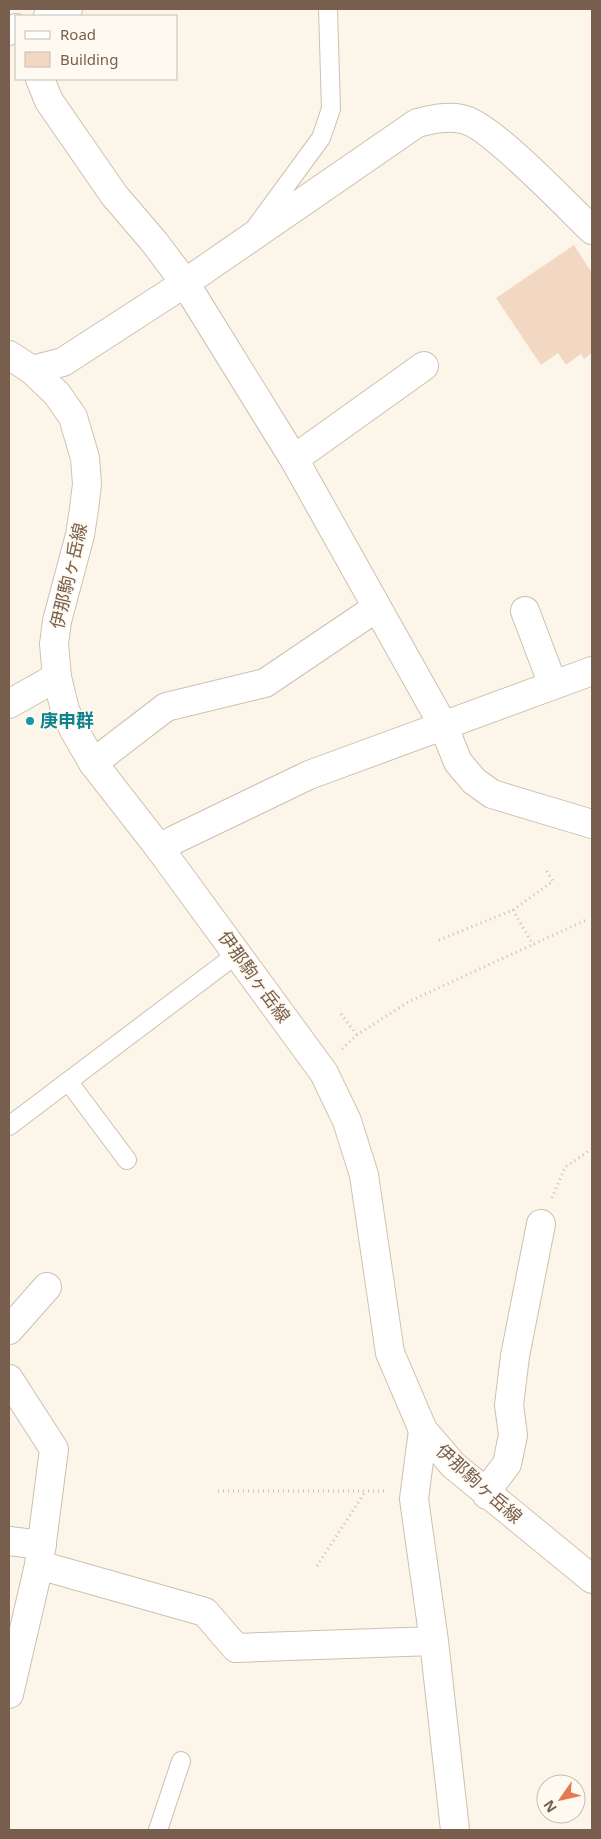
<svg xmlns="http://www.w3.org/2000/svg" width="601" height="1839" font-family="'Noto Sans','Noto Sans JP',sans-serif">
<rect width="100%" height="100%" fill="#fcf6ea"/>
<!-- building -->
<path fill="#f2d7c2" d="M574,245l18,28v80l-8,6 -3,-5 -15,11 -8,-12 -17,12 -45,-67z"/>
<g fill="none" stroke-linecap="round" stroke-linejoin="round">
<defs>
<path id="lane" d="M255,228l66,-90 10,-29 -3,-100
M68,1081l59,79
M9,1126l228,-172
M158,1830l23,-69"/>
<path id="street" d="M48,16l20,-7
M9,31l7,-3
M40,79l9,22 65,94 41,48 30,40 109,176 149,266 15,37 16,19 18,13 100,30
M32,370l31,-8 122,-79 232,-160c16,-4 29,-7 45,-4 27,4 106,88 130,111
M294,459l130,-93
M525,611l28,74
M9,704l48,-27
M93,763l73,-56 99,-24 111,-75
M160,849l14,-9 135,-65 283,-104
M9,1330l38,-43
M9,1379l45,70 -15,116 -30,129
M423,1430l-9,69 20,142 21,189
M487,1495l7,-14 13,-17 6,-29 -4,-30 6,-49 26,-132
M9,1541l33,4
M39,1565l166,47 31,36 198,-7"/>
<path id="secondary" d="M9,355l23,15 25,24 16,23 12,41 2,26 -3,25 -4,26 -23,86 -3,23 3,33 8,33 9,20 19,33 67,86 164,224 23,48 17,54 26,178 33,77 30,35 139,114"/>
</defs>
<!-- lane casing -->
<use href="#lane" stroke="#cfbfaf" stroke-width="20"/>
<!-- street casing -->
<use href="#street" stroke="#cfbfaf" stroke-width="30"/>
<!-- secondary casing -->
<use href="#secondary" stroke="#d5c1af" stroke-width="30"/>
<!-- path -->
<path stroke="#d7bba4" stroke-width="3" stroke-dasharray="1 4" stroke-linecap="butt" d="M513,910l20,35
M439,940l74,-30 40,-29 -7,-11
M341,1014l16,21
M342,1049l15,-14 51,-33 180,-83
M552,1198l13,-31 27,-18
M218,1491h168
M317,1566l48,-74"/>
<!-- lane -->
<use href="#lane" stroke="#fff" stroke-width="18"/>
<!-- street -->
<use href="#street" stroke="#fff" stroke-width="28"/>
<!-- secondary -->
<use href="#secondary" stroke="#fff" stroke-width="28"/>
</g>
<!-- markers -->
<circle fill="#0f9aa8" stroke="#fffaf1" stroke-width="2" cx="30" cy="721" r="5"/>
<g text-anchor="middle" stroke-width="4" stroke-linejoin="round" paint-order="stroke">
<!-- street labels -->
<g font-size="18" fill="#785e4d" stroke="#fffaf1">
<text transform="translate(69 576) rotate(-77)" y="6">伊那駒ヶ岳線</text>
<text transform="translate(254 977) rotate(54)" y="6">伊那駒ヶ岳線</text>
<text transform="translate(479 1484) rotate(42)" y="6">伊那駒ヶ岳線</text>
</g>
<!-- culture labels -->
<g font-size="18" font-weight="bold" fill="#0d838f" stroke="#fffaf1" text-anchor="start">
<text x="40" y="727">庚申群</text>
</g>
</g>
<!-- border -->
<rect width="601" height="1839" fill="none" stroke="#785e4d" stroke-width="20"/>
<!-- legend -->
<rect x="15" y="15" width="162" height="65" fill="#fffaf1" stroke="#c9bcaf"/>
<rect x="25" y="31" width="25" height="8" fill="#ffffff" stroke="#c9bcaf"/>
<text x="60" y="40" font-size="15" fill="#785e4d">Road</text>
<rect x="25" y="52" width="25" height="15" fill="#f2d7c2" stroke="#c9bcaf"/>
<text x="60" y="65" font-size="15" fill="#785e4d">Building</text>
<!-- north arrow -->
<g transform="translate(561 1799) rotate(236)"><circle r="24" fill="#fffaf1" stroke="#c9bcaf"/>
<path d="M0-4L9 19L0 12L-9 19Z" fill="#e47a51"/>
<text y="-8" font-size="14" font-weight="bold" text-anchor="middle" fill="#785e4d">N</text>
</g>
</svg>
